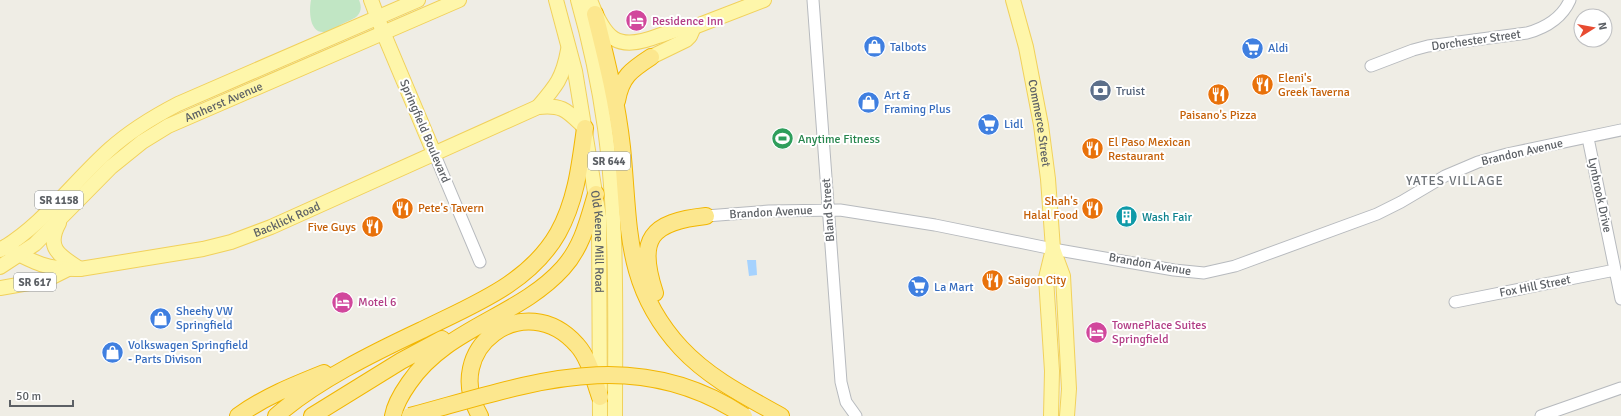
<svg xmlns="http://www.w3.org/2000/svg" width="1621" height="416" font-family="Signika,sans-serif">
<rect width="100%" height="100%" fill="#efede5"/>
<!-- green -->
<path fill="#c1e6c4" d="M311,0h48c2,5 3,10 -1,15 -3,4 -11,6 -16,9 -5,3 -11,7 -17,8 -16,2 -16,-22 -14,-32z"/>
<!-- water -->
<path fill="#a5d2fe" d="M747,260h9l1,15 -8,1z"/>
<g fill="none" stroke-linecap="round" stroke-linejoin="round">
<defs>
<path id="minor" d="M813,0l28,382 5,20 10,14
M1371,66l42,-16 15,-4 99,-13c18,-5 35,-15 43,-33
M1588,138l33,161
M434,153l46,109
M706,216l63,-5 71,-1 95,15 118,24 121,21 30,3 31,-7 142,-52 24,-12 44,-26 33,-14 29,-8 114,-24
M1455,302l160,-32
M1541,416l80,-28"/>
<g id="major">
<path d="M371,0l12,32 51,121"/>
<path id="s1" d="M556,0l19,71 24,146 1,199"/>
<path d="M578,0c12,42 21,85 27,128 13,95 10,192 10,288"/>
<path d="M590,0c15,39 26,52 68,36 13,-4 23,-9 36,-9l70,-27"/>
<path id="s2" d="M1013,0l13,47 15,78 7,54 5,70 10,27 6,113 -2,27"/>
<path d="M651,57l35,-17 4,-4 4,-9"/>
<path d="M538,107c18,-21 25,-29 30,-57"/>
<path d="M59,223c-14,25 1,33 21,46"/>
<path id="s3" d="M5,247c28,15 42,23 75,22l123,-20 28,-7 40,-15 267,-120c26,-3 30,5 47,21"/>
<path d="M0,250c43,-25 73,-68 110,-101 20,-18 43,-32 68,-45l240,-104"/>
<path id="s4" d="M0,267l35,-23 76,-77 31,-25 26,-16 291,-126"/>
<path d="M0,288l46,-8 22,-11"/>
<path d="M1051,416l1,-45 -6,-93 7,-29"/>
</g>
<path id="highway" d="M595,14c11,44 22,87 27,133 8,78 1,138 59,201 28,30 64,48 100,68
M617,101c4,-24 14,-31 34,-44
M655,293c-18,-54 -5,-71 51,-77
M238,416c26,-19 56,-31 86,-43
M276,416c40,-35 97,-63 146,-86 50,-25 107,-46 136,-97 18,-32 22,-68 27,-105
M312,416l89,-55 41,-22
M393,416c2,-12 9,-23 16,-33 38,-56 110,-66 154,-115 19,-21 25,-47 33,-74
M480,416c-40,-67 45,-130 97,-71 12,13 17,35 23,52"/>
</defs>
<!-- minor casing -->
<use href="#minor" stroke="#b7babe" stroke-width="13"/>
<!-- major casing -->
<use href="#major" stroke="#f1d15c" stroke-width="16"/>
<!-- highway casing -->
<use href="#highway" stroke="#f2b602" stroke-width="18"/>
<!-- minor -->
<use href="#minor" stroke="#fff" stroke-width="11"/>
<!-- major -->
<use href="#major" stroke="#fef6aa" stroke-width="14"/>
<!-- highway -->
<use href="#highway" stroke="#fce78e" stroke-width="16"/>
<defs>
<path id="highway-bridge" d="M410,416c116,-31 223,-74 334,0"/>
</defs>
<!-- highway-bridge casing -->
<use href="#highway-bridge" stroke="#f2b602" stroke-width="18" stroke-linecap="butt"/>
<!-- highway-bridge -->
<use href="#highway-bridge" stroke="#fce78e" stroke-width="16"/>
</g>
<!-- icons -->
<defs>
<symbol id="hotel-disc" viewBox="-11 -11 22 22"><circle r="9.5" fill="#d1479c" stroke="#fff"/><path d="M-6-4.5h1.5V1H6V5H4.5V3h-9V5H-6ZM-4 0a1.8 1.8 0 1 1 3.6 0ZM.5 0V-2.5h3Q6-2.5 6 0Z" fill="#fff"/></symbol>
<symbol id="shop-disc" viewBox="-11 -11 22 22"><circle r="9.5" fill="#3f7fe0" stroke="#fff"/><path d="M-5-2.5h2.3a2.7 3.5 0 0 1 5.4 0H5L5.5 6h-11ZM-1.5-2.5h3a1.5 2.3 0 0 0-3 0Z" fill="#fff"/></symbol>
<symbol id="supermarket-disc" viewBox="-11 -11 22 22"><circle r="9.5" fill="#3f7fe0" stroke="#fff"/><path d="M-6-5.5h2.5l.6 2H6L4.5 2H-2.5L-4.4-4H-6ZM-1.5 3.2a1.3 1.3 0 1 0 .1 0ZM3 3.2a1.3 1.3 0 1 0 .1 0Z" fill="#fff"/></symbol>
<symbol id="restaurant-disc" viewBox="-11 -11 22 22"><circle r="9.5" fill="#e8710a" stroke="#fff"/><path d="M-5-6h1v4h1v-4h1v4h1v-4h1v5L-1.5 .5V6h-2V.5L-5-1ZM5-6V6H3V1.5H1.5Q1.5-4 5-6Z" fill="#fff"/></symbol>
<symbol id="bank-disc" viewBox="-11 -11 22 22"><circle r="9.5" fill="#5c6f8a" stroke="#fff"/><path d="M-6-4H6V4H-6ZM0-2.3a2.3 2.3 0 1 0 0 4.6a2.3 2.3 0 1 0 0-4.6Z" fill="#fff"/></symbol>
<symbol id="stadium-disc" viewBox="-11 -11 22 22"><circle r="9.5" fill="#2e9e5b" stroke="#fff"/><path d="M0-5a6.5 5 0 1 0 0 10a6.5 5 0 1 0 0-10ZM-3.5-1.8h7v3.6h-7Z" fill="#fff"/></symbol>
<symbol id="building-disc" viewBox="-11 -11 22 22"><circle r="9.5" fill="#0f9aa8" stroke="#fff"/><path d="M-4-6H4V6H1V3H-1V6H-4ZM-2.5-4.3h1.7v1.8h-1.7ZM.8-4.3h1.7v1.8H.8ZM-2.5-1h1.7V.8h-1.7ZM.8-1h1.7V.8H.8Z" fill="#fff"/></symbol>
</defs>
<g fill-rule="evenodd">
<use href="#hotel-disc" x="624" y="8" width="25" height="25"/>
<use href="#shop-disc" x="862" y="34" width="25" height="25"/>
<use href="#supermarket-disc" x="1240" y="36" width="25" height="25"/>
<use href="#restaurant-disc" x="1250" y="72" width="25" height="25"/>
<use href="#bank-disc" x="1088" y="78" width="25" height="25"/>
<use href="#restaurant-disc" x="1206" y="82" width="25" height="25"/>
<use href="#shop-disc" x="856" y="90" width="25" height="25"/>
<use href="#supermarket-disc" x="976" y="112" width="25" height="25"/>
<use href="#stadium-disc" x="770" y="126" width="25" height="25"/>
<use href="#restaurant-disc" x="1080" y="136" width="25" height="25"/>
<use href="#restaurant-disc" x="390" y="196" width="25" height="25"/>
<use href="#restaurant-disc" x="1080" y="196" width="25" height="25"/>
<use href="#building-disc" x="1114" y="204" width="25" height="25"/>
<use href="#restaurant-disc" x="360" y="214" width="25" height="25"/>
<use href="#restaurant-disc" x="980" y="268" width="25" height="25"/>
<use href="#supermarket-disc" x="906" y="274" width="25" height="25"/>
<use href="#hotel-disc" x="330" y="290" width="25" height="25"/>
<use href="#shop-disc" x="148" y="306" width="25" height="25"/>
<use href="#hotel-disc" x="1084" y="320" width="25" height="25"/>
<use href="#shop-disc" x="100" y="340" width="25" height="25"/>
</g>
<g text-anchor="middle" stroke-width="4" stroke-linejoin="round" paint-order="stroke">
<!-- shield labels -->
<g fill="#fff" stroke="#8d9093" stroke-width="1">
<rect x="588" y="152" width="42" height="18" rx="3"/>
<rect x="35" y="191" width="48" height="18" rx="3"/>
<rect x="14" y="273" width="42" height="18" rx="3"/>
</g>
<g font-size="11" font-weight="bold" fill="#5c6065">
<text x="609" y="165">SR 644</text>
<text x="59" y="204">SR 1158</text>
<text x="35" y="286">SR 617</text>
</g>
<!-- hotel labels -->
<g font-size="12" fill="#b23c85" stroke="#fff" text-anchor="start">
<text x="652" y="25">Residence Inn</text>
<text x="358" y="306">Motel 6</text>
<text x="1112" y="329">TownePlace Suites<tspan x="1112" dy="14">Springfield</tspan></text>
</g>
<!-- street labels -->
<g font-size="12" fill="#5c6065" stroke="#fff">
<text transform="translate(1476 40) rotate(-8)" y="4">Dorchester Street</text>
<text dy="4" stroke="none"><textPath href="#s4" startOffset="281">Amherst Avenue</textPath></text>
<text dy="4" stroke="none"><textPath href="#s2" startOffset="126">Commerce Street</textPath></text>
<text transform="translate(425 131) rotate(67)" y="4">Springfield Boulevard</text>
<text transform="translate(1522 152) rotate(-13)" y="4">Brandon Avenue</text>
<text transform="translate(1600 195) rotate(78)" y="4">Lynbrook Drive</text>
<text transform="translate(828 210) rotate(-94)" y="4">Bland Street</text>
<text transform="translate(771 212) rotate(-3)" y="4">Brandon Avenue</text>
<text dy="4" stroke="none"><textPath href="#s3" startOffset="293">Backlick Road</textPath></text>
<text dy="4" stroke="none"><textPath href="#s1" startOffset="246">Old Keene Mill Road</textPath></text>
<text transform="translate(1150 264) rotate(10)" y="4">Brandon Avenue</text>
<text transform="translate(1535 286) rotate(-11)" y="4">Fox Hill Street</text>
</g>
<!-- shop labels -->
<g font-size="12" fill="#366cbe" stroke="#fff" text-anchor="start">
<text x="890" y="51">Talbots</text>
<text x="1268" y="52">Aldi</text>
<text x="884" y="99">Art &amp;<tspan x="884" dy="14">Framing Plus</tspan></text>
<text x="1004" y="128">Lidl</text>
<text x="934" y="291">La Mart</text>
<text x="176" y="315">Sheehy VW<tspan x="176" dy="14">Springfield</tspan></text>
<text x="128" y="349">Volkswagen Springfield<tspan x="128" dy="14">- Parts Divison</tspan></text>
</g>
<!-- food labels -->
<g font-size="12" fill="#c56008" stroke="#fff" text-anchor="start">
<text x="1278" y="82">Eleni's<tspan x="1278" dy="14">Greek Taverna</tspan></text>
<text x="1218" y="119" text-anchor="middle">Paisano's Pizza</text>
<text x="1108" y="146">El Paso Mexican<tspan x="1108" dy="14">Restaurant</tspan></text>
<text x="1078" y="205" text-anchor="end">Shah's<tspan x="1078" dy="14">Halal Food</tspan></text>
<text x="418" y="212">Pete's Tavern</text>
<text x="356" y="231" text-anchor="end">Five Guys</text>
<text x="1008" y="284">Saigon City</text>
</g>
<!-- service labels -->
<g font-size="12" fill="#4e5e75" stroke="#fff" text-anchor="start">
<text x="1116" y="95">Truist</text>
</g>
<!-- leisure labels -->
<g font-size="12" fill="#27864d" stroke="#fff" text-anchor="start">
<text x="798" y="143">Anytime Fitness</text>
</g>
<!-- culture labels -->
<g font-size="12" fill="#0d838f" stroke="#fff" text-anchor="start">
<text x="1142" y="221">Wash Fair</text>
</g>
<!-- neighbourhood labels -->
<g font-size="13" letter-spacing="1" fill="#6d7277" stroke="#fff">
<text x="1455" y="185">YATES VILLAGE</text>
</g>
</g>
<!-- north arrow -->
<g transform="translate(1593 28) rotate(79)"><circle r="19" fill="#ffffff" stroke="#bebfc1"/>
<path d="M0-3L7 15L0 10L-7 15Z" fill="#e84b31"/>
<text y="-6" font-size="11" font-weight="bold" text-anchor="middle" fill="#5c6065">N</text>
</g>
<!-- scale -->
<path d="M10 400v6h63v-6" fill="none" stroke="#5c6065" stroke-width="2"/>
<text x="16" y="400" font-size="12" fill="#5c6065" stroke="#ffffff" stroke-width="3" paint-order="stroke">50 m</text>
</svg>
